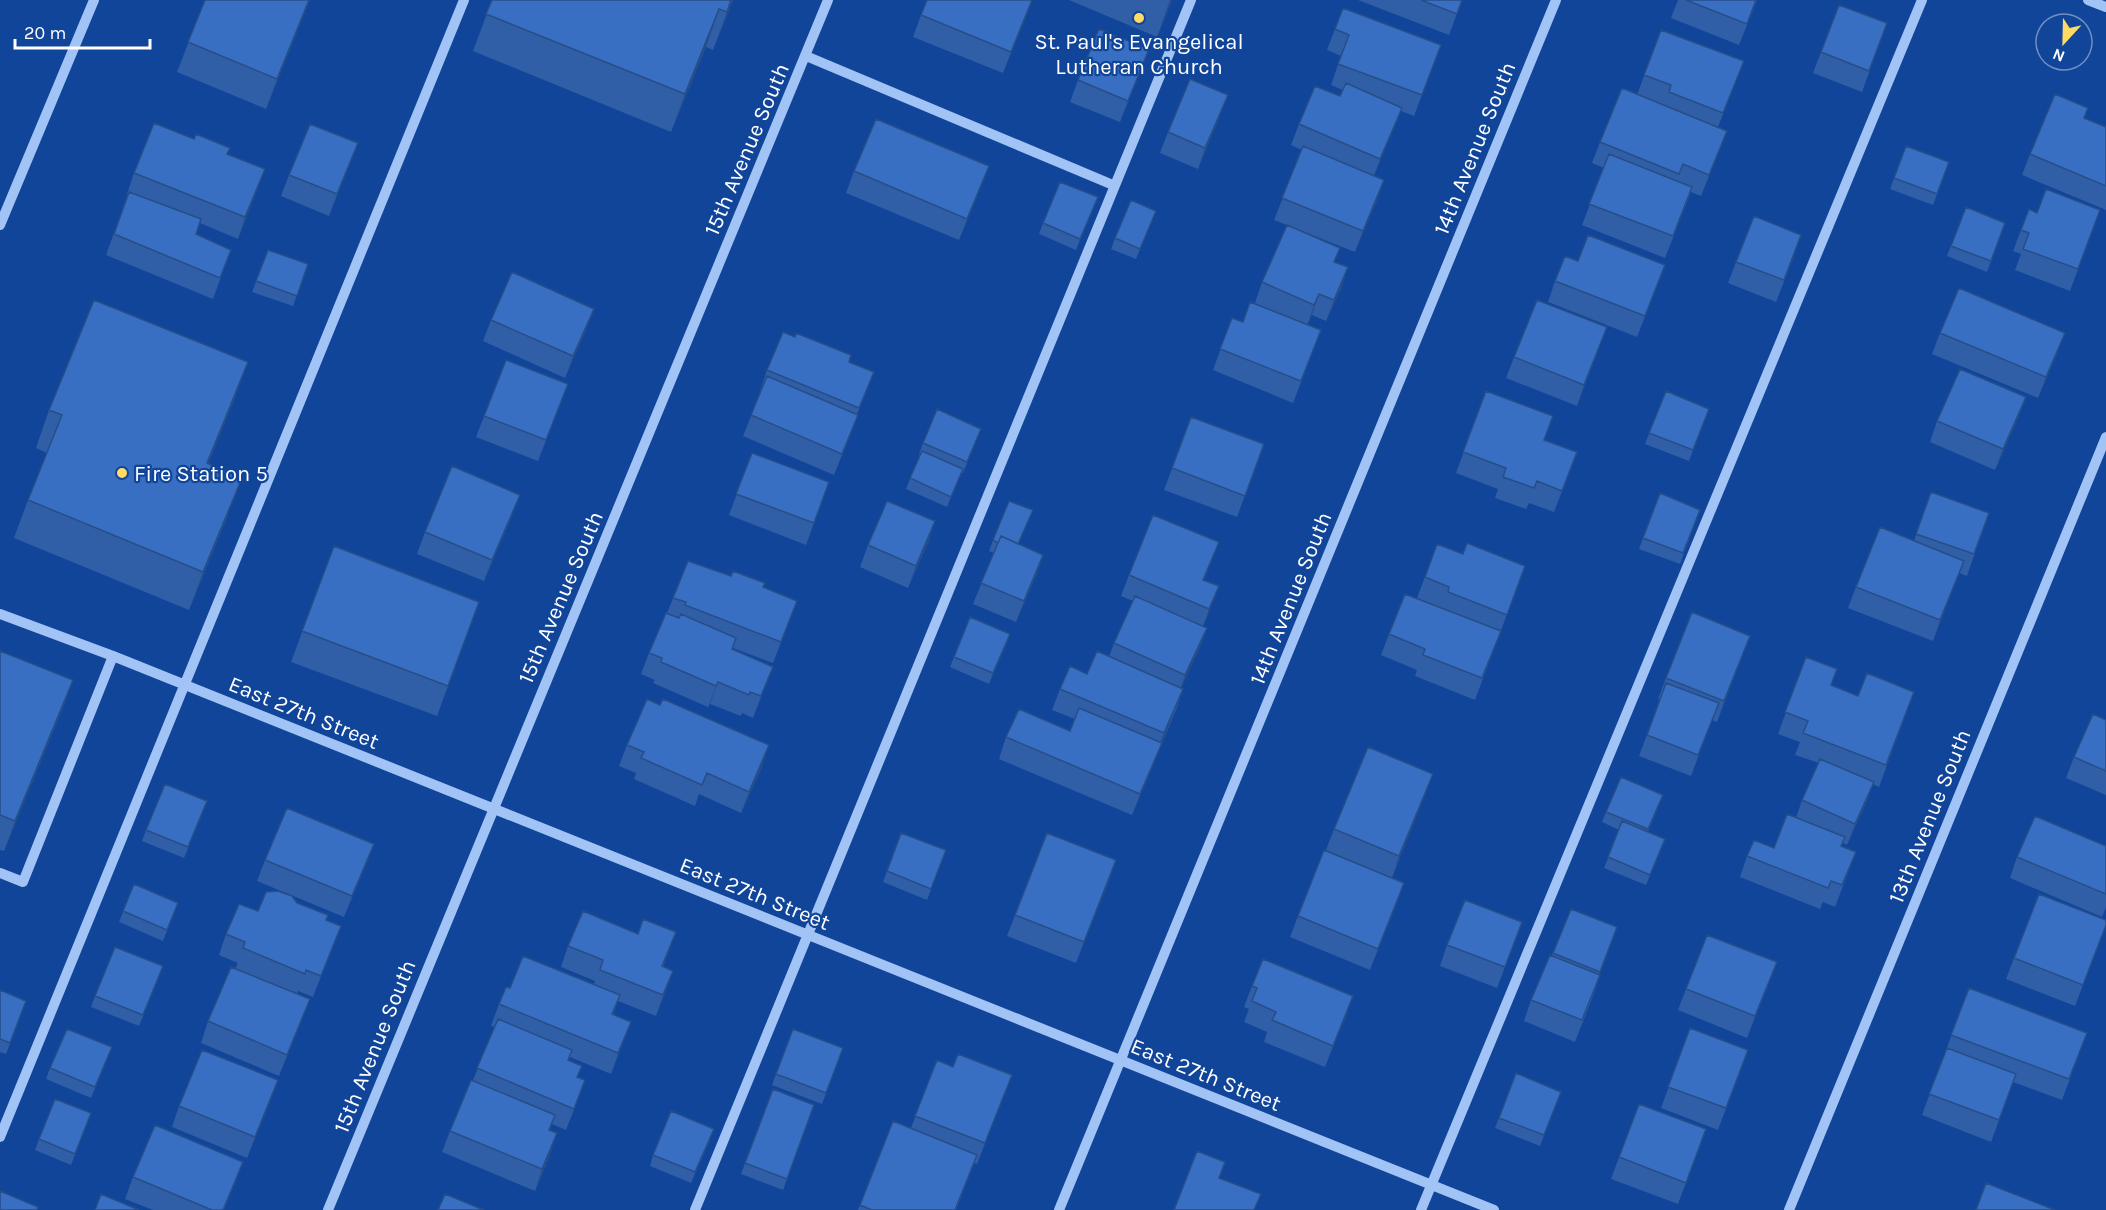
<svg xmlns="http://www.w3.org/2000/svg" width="2106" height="1210" font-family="Karla,sans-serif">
<rect width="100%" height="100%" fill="#10459a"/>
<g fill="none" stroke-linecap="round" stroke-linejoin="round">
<!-- minor -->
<path stroke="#a2c3f5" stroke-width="10" d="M2088,0l18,7
M806,56l307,129
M0,225l94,-225
M0,614l113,42 1381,554
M0,873l23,9 90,-226
M0,1137l464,-1137
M328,1210l500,-1210
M695,1210l496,-1210
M1059,1210l497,-1210
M1421,1210l501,-1210
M1789,1210l317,-773"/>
</g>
<!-- wall -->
<path fill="#305fa7" d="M205,0h105l-44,109 -89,-37z
M492,0h241l-20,50 -7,-3 -35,85 -198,-81z
M1032,0l-29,73 -90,-36 8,-22z
M1069,0h103l-15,37z
M1358,0h104l-13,35z
M1678,0h79l-18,45 -68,-27z
M1343,8l98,37 -27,71 -13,-5 -27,65 10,4 -29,72 -81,-32 28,-70 -11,-5 8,-21 41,-28 3,-6 -12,-5 10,-29 -14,-6z
M1887,23l-25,69 -49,-19 8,-21z
M1661,30l83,31 -26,66 9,4 -8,21 -18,44 -10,-4 -26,66 -83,-33 22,-57 -12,-5 8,-21 37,-47z
M1149,49l-29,73 -50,-20 8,-22z
M1220,116l-22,53 -38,-16 8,-21z
M2106,127v83l-84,-35 8,-21z
M358,143l-29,73 -48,-20 8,-21z
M1906,146l43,16 -16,43 -43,-16z
M227,154l38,15 -27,70 -38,-16 -4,11 35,16 -18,49 -107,-44 22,-61h-1l7,-21z
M989,166l-8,21 -22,53 -113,-47 8,-22z
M1098,197l-22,53 -37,-16 4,-11z
M1966,207l39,16 -18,49 -40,-16z
M2029,209l8,4 63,-3 -30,81 -55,-21 6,-16 -8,-3z
M1156,211l-20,48 -25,-10 4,-11z
M268,250l40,14 -15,42 -41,-14z
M1794,256l-18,46 -48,-19 8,-21z
M1578,261l87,4 -28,72 -89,-35 7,-21z
M1335,262l13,5 -7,22 -15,32 -14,-6 -5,10 14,5 -28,73 -80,-33 19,-52 11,4 30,-11 -18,-8 7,-21z
M491,320l95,10 -21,48 -82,-37z
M1940,333h125l-8,21 -19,44 -106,-44z
M1599,348l-22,58 -71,-28 8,-21z
M506,360l54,45 -22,56 -62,-24z
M248,362l-14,38 -26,64 20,51 -39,95 -175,-72 14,-38 19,-47 -11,-5 13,-38z
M849,362l17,31 -9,21 -7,22 -16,39 -91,-39 18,-44 -1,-1 7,-21z
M1486,391l58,49 33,12 -23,60 -25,-9 -3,6 -31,-11 3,-9 -42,-16z
M1666,391l43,18 -20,52 -44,-17z
M2026,397l-8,21 -23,52 -65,-28 7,-21z
M1191,417l73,27 -27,73 -73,-27z
M981,429l-18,44h-2l-14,34 -41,-18 14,-35h-1l4,-11z
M752,453l77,29 -23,63 -77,-30z
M1931,492l58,21 -22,63 -8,-3 -26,68 -85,-33 8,-21 58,-46z
M1660,493l40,17 -20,54 -41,-15z
M1033,510l-15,34 25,11 -7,21 -20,46 -43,-18 21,-51 -5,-2 4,-11z
M512,516l-28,65 -67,-27 8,-22z
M935,521l-7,22 -20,45 -48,-21 8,-22z
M1219,542l-15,38 15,6 -16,40 4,2 -8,21 -18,39 2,1 -7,21 -44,105 -133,-56 7,-22 64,-6 5,-12 -23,-9 8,-21 27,-15 22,-17 5,-14 19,-42 -12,-5 8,-21z
M1437,544l26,10 62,12 -50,134 -60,-24 2,-6 -36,-15 8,-21 52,-26 -24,-10z
M334,546l145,56 -42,114 -146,-54z
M688,561l75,26 26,35 -16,41 -40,-15 -1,1 41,18 -20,51 -11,-5 -1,3 -31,-12 -2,3 -55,-24 2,-3 -14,-6 8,-21 18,-40z
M1006,645l-17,39 -39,-17 4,-10z
M0,651l73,29 -11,30 -58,141 -4,-1z
M1742,657l-25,65 -5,-2 -21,56 -52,-20 21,-56 -2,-1 8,-21z
M1806,657l31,12 -6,17 27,10 56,-4 -35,95 -6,-3 -7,19 -19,42 -4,-2 -2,3 15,6 -21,55 -12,-5 -3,7 -80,-32 7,-21 27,-8 22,-30 6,-18 17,-37 -24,-8 5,-13 -22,-8z
M2106,720v75l-40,-17 8,-21z
M627,745l135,22 -21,46 -42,-19 -4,12 -61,-27 2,-6 -17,-7z
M1433,774l-41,104 -66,-28 8,-21z
M1663,795l-15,37 17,7 -19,46 -42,-17 15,-38 -17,-8 4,-10z
M203,812l-19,46 -42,-17 4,-11z
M901,833l45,17 -19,50 -44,-18z
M374,844l-8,21 -22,52 -87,-36 8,-21z
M2106,846v61l-4,10 -92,-39 7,-21z
M1116,860l-40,103 -69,-27 8,-21z
M1404,883l-34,87 -80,-33 8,-21z
M134,884l44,19 -15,38 -44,-19z
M297,903l30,17 14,6 -28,71 -15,-6 -1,3 5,26 -23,56 -78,-33 7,-22 30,-58 -19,-8 7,-21 32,-23z
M1571,909l46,18 -18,48h1l-7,21 -18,46 -51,-21 7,-21 21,-45z
M1522,922l-25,66 -57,-22 7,-21z
M2106,925l-31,81 -69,-27 8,-21z
M568,946l100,8 -5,13 10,4 -17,45 -38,-15 -5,14 10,28 -12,31 -41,-17 -1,3 9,17 -1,25 -11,28 -14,-6 -2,6v25l-15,36 -93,-39 8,-21 23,-51 22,-53 -4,-1 8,-22 11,-16 84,-4 1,-3 -34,-14z
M159,977l-20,49 -48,-19 4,-11z
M1769,983l-22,55 -69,-28 8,-21z
M1252,986l101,10 -28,71 -61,-25 3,-10 -23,-10 5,-13 -5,-2z
M1969,988l118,45 -25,67 -49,-18 -22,60 -69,-27z
M0,990l26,11 -20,53 -6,-2z
M1690,1028l58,22 -30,80 -57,-22z
M793,1029l50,19 -21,56 -50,-19z
M112,1047l-21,51 -45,-19 4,-11z
M937,1060l16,7 59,8 -35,89 -3,-1 -18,47h-98l35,-89 18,7z
M1516,1073l45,19 -21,54 -45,-18z
M773,1089l41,16 -31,85 -42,-16z
M270,1102l-23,56 -75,-31 7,-21z
M1639,1104l67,25 -28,75 -67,-25z
M87,1124l-16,41 -36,-15 4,-11z
M710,1140l-19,43 -41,-17 3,-11z
M133,1177l102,6 -11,27h-71l-28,-11z"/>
<!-- shaded-wall -->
<path fill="#274e88" d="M309,0h1l-44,109 11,-30z
M731,0h2l-20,50 14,-38z
M1032,0l-7,20 -22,53 8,-21z
M1170,0h2l-15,37z
M719,9l-13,38 -35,85 14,-38z
M1149,49l-8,21 -21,52 8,-21z
M1228,95l-8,21 -22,53 7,-21z
M1402,108l-8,21 -22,51 8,-21z
M1727,131l-8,21 -18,44 8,-21z
M358,143l-8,21 -21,52 8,-22z
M989,166l-8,21 -22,53 8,-21z
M265,169l-8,22 -19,48 7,-22z
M1384,180l-7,21 -22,51 8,-21z
M1098,197l-4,11 -18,42 4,-11z
M1156,211l-4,11 -16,37 4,-10z
M1348,267l-7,22 -15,32 8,-21z
M1319,294l-7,21 -5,11 7,-21z
M594,309l-8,21 -21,48 8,-22z
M1607,327l-8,21 -22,58 7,-21z
M2065,333l-8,21 -19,44 8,-21z
M248,362l-14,38 -41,101 14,-38z
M2026,397l-8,21 -23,52 8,-21z
M858,415l-8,21 -16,39 8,-21z
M242,478l-14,37 -39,95 14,-38z
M520,495l-8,21 -28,65 8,-21z
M935,521l-7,22 -20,45 8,-22z
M1043,555l-7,21 -20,46 8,-21z
M1964,561l-8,21 -23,59 7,-21z
M1219,586l-8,22 -9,22 7,-21z
M1207,628l-8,21 -21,47 7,-21z
M1010,634l-4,11 -17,39 4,-11z
M1750,636l-8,21 -25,65 7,-21z
M773,667l-8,21 -12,30 8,-22z
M73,680l-11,30 -58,141 11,-30z
M718,682l-8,22 -2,3 8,-21z
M1183,689l-29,75 -22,51 32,-82z
M769,745l-7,22 -21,46 8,-21z
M1433,774l-8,22 -33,82 7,-22z
M1874,782l-8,21 -19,42 8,-21z
M374,844l-8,21 -22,52 8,-21z
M1116,860l-7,22 -33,81 8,-21z
M1404,883l-7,21 -27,66 8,-21z
M341,926l-8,22 -20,49 8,-21z
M676,932l-8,22 -14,33 8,-21z
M1777,962l-8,21 -22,55 8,-22z
M673,971l-7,21 -10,24 7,-21z
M1353,996l-7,21 -21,50 8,-21z
M310,999l-8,21 -23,56 8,-21z
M631,1022l-8,21 -12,31 7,-21z
M1012,1075l-8,21 -27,68 8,-21z
M278,1080l-8,22 -23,56 8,-21z
M557,1133l-7,22 -15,36 7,-22z
M243,1162l-8,21 -11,27h-1z"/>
<!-- building -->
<path fill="#386fc2" stroke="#274e88" stroke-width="1.5" d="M205,0h104l-32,79 -89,-37z
M492,0h239l-4,12 -8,-3 -34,85 -199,-80z
M927,0h105l-21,52 -90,-37z
M1421,0h41l-5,14z
M1686,0h70l-9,24z
M1839,5l48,18 -18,48 -48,-19z
M1343,8l98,37 -19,50 -84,-31 11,-29 -14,-6z
M1099,29l50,20 -21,52 -50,-21z
M1661,30l83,31 -21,52 -54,-21 2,-7 -27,-10z
M1190,79l38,16 -23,53 -37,-16z
M1346,83l56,25 -22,51 -81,-35 16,-38 25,10z
M1622,88l105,43 -18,44 -26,-11 -4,10 -79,-32z
M2055,94l33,14 -4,10 22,9v59l-76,-32z
M876,119l113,47 -22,53 -113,-48z
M154,123l40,16 2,-5 34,14 -3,6 38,15 -20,48 -111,-44z
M310,124l48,19 -21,51 -48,-19z
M1303,146l81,34 -21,51 -81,-33z
M1906,146l43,16 -12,32 -43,-16z
M1609,154l83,33 -19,49 -84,-32z
M1060,182l38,15 -18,42 -37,-16z
M2046,189l54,21 -22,59 -55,-20 6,-16 -8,-3 8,-21 8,4z
M129,192l72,27 -5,15 35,16 -11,28 -106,-44z
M1131,200l25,11 -16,38 -25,-11z
M1966,207l39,16 -14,38 -40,-15z
M1754,216l47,19 -17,45 -48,-18z
M1287,225l53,23 -6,14 14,5 -14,33 -15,-6 -5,11 -52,-23z
M1588,235l77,30 -20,51 -90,-35 10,-25 13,5z
M268,250l40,14 -11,32 -41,-15z
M512,272l82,37 -21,47 -82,-36z
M1959,288l106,45 -19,44 -106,-44z
M94,300l154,62 -41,101 35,15 -39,94 -175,-72 34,-85 -13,-5z
M1537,300l70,27 -23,58 -70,-28z
M1250,302l71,28 -20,51 -81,-32 12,-31 11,4z
M783,332l12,5 1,-4 55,22 -2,7 25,10 -15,36 -92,-38z
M506,360l62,24 -22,56 -62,-24z
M1960,369l66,28 -23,52 -66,-28z
M767,376l91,39 -16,39 -91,-39z
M1486,391l67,25 -9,24 33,12 -15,39 -25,-10 -3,7 -31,-11 3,-9 -43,-16z
M1666,391l43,18 -16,41 -44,-17z
M937,409l44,20 -14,33 -44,-19z
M1191,417l73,27 -19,52 -73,-28z
M922,451l41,18 -12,28 -41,-19z
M752,453l77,29 -15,41 -78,-29z
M452,466l68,29 -28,65 -67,-28z
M1931,492l58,21 -15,41 -58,-20z
M1660,493l40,17 -17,43 -40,-15z
M887,501l48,20 -19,45 -48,-21z
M1009,501l24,9 -15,34 -17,-8 -3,7 -5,-3z
M1153,515l66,27 -16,38 16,6 -10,23 -80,-34z
M1880,527l84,34 -24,59 -84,-33z
M1001,536l42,19 -19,46 -43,-18z
M1467,543l58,23 -18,49 -59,-23 1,-5 -24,-10 12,-33 26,10z
M334,546l145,56 -31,84 -146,-55z
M688,561l43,15 2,-5 32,12 -2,4 34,14 -16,41 -96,-37 1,-3 -13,-4z
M1405,594l96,37 -19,47 -59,-23 2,-6 -36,-15z
M1135,596l72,32 -22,47 -71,-32z
M1692,612l58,24 -26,65 -58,-23z
M666,613l13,5 2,-4 55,24 -4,11 41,18 -12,29 -11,-4 -1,3 -31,-13 -2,4 -55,-24 1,-4 -13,-5z
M970,617l40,17 -17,39 -39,-16z
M0,651l73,29 -58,141 -15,-6z
M1097,651l86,38 -19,44 -104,-44 10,-23 17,8z
M1806,657l31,12 -6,16 27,11 9,-23 47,19 -28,73 -83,-32 5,-12 -23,-9z
M1666,683l53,20 -21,52 -51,-20z
M647,699l13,6 3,-6 106,46 -20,47 -42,-19 -5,12 -61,-27 3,-6 -17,-7z
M1079,708l83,35 -22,51 -134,-57 13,-28 51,22z
M2093,714l13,6v51l-32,-14z
M1368,747l65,27 -34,82 -65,-27z
M1820,759l54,23 -19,42 -53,-24z
M1621,777l42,18 -15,34 -42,-17z
M165,784l42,17 -19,46 -42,-17z
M287,808l87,36 -22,52 -87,-36z
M1787,814l58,23 -4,9 15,6 -14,33 -11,-4 -3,7 -81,-32 7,-16 20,8z
M2035,816l71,30v48l-89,-37z
M1622,821l43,18 -15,36 -42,-18z
M901,833l45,17 -15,39 -44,-18z
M1047,833l69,27 -32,82 -69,-27z
M1324,850l80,33 -26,66 -80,-33z
M134,884l44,19 -11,27 -44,-19z
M278,891l14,5 5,7 31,12 -2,5 15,6 -20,50 -15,-6 -1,4 -62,-26 2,-6 -19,-8 13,-30 19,7 8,-19z
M2039,894l67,26v5l-23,60 -69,-27z
M1465,900l57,22 -17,45 -58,-22z
M1571,909l46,18 -17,45 -47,-19z
M583,911l55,23 5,-15 33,13 -14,34 11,5 -10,24 -63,-25 3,-10 -35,-14z
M1707,935l70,27 -22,54 -69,-27z
M115,947l48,19 -20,49 -48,-19z
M1550,955l50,20 -18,45 -51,-20z
M523,956l97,39 -8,19 19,8 -13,31 -119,-49 7,-17 4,1z
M1263,959l90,37 -20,50 -61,-26 4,-8 -24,-11 5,-13 -5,-2z
M231,967l79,32 -23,56 -79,-34z
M1969,988l118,45 -18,46 -118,-44z
M0,990l26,11 -16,42 -10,-4z
M498,1019l74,31 -4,10 14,6 -5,11 8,3 -11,29 -97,-41z
M1690,1028l58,22 -22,58 -58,-21z
M67,1029l45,18 -17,40 -45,-19z
M793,1029l50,19 -17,45 -50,-19z
M1947,1048l69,26 -17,46 -70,-26z
M202,1050l76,30 -23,57 -76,-31z
M958,1054l54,21 -27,68 -70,-27 22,-56 16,7z
M1516,1073l45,19 -17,43 -45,-17z
M471,1080l84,35 -6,15 8,3 -15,36 -92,-38z
M773,1089l41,16 -27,74 -42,-16z
M55,1099l36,14 -16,41 -36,-15z
M1639,1104l67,25 -20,54 -67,-26z
M671,1111l43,18 -19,43 -42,-17z
M893,1121l84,34 -22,55h-83l-12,-5z
M155,1125l88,37 -20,48h-11l-79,-33z
M1197,1151l28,11 -6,16 42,16 -7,16h-80z
M1986,1183l69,27h-79z
M0,1191l38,16 -1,3h-37z
M101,1194l38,16h-44z
M445,1194l39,16h-46z"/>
<!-- markers -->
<g fill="#ffdb66" stroke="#10459a" stroke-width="2">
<circle cx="1139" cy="18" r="6"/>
<circle cx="122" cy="473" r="6"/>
</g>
<g text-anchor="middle" stroke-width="4.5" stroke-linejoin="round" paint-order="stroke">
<!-- poi labels -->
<g font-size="22" fill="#fff" stroke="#10459a">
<text x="1139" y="49">St. Paul's Evangelical<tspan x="1139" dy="25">Lutheran Church</tspan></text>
<text x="134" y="481" text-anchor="start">Fire Station 5</text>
</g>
<!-- street labels -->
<g font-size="22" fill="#fff" stroke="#10459a">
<text transform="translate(1474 148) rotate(-68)" y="8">14th Avenue South</text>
<text transform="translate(746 149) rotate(-67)" y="8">15th Avenue South</text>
<text transform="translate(560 597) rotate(-67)" y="8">15th Avenue South</text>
<text transform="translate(1290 598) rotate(-68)" y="8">14th Avenue South</text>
<text transform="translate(304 712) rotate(22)" y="8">East 27th Street</text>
<text transform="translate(1929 816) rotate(-68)" y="8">13th Avenue South</text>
<text transform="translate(755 893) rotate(22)" y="8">East 27th Street</text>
<text transform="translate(374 1046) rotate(-68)" y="8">15th Avenue South</text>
<text transform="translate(1206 1074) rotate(22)" y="8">East 27th Street</text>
</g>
</g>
<!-- north arrow -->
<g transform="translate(2064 42) rotate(202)"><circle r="28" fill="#10459a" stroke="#708fc2" stroke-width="1.5"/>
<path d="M0-4.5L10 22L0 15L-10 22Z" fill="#ffdb66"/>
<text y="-9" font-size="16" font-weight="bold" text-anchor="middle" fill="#ffffff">N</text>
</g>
<!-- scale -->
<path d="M15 39v9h135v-9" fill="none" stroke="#ffffff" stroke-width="3"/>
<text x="24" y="39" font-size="18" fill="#ffffff" stroke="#10459a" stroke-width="4.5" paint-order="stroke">20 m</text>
</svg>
